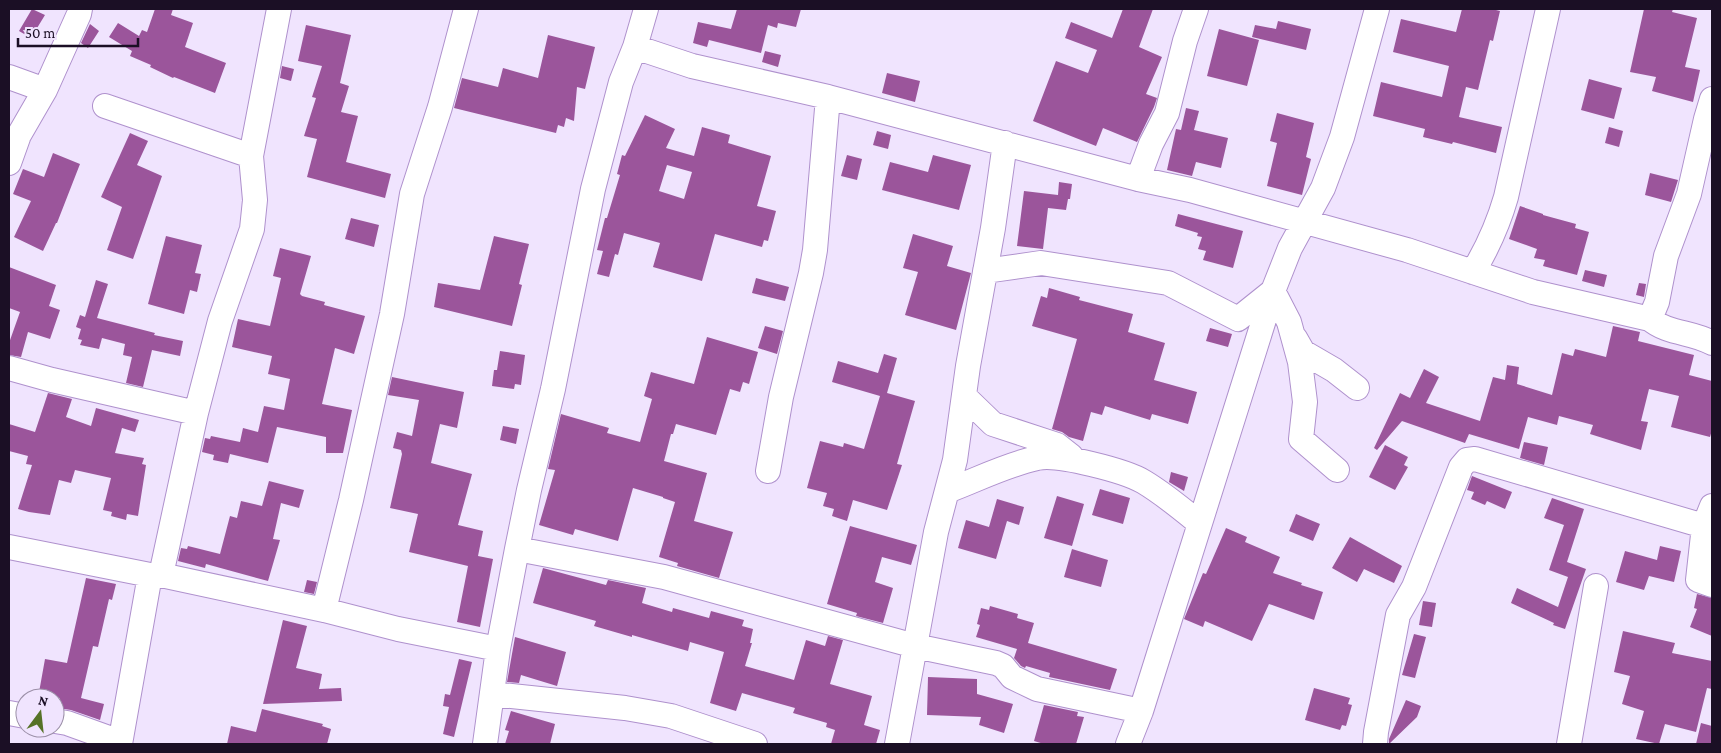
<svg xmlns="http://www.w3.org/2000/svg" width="1721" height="753" font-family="'Crimson Pro',serif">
<rect width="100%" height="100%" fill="#f0e4fe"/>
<!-- building -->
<path fill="#9b559b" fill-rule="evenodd" d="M32,9l13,6 -14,23 -12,-7z
M155,9h18l-2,6 22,8 -8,24 41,16 -11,30 -41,-16 -1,1 -23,-11 1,-2 -21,-9 2,-5 -23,-14 9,-14 21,13 3,-6 5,2z
M737,9h64l-5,18 -18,-4 -1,5 -9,-3 -7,28 -52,-13 -2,7 -14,-4 5,-21 33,7z
M1123,9h30l-14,38 23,10 -16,37 11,4 -3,9 -17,35 -34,-14 -7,18 -63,-25 23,-60 32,12 9,-23 -32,-12 6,-16 41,16z
M1462,9h30l8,2 -7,30 -3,-1 -12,50 -12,-3 -7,30 43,10 -6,26 -43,-11 -1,2 -29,-7 2,-8 -52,-13 8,-34 61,15 7,-31 -56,-14 8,-33 55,13z
M1644,9h29l-1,3 25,6 -12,49 15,3 -7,32 -41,-11 4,-14 -26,-5z
M1278,21l33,8 -5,21 -54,-13 3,-12 21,4z
M90,24l9,7 -11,17 -7,-5z
M306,25l45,10 -11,48 9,3 -8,26 17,4 -12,46 45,12 -6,24 -78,-21 10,-38 -13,-3 12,-38 -4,-1 10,-31 -24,-5z
M1219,29l40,11 -12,46 -40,-10z
M548,35l47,12 -10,42 -8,-2 -3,34 -8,-3 -2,9 -6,-2 -2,8 -102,-25 8,-30 36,9 5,-19 35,10z
M765,51l16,4 -3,12 -16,-5z
M282,66l12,3 -3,12 -11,-3z
M887,73l33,8 -5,21 -33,-9z
M1589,79l33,9 -8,31 -33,-9z
M1186,108l13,3 -5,19 34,8 -7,30 -25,-6 -4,14 -25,-6 9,-41 5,1z
M1277,113l37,10 -8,34 5,2 -9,36 -35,-9 10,-43 -7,-2z
M645,115l30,14 -9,19 28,8 8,-29 28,8 -2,8 43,13 -14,50 19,5 -8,30 -4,-1 -2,7 -47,-13 -13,47 -49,-14 7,-24 -36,-10 -6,22 -3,-1 -6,23 -12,-3 6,-23 -6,-1 8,-32h2l13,-43 -3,-1 5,-19 3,1zM667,165l25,7 -8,27 -25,-8z
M1609,127l14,4 -4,16 -14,-4z
M877,131l14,4 -3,14 -15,-4z
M130,133l18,8 -11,24 25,11 -29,83 -26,-9 15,-43 -21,-10z
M53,153l27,11 -23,59h-1l-13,28 -29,-14 17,-36 -18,-7 10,-25 21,8z
M847,155l15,4 -5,21 -16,-4z
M933,155l38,10 -12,45 -77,-20 8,-28 38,10z
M1650,173l28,7 -7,22 -26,-7z
M1059,182l13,2 -2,15h-2l-2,11 -18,-2 -5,41 -26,-3 7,-55 34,4z
M1520,206l23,8v1l33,9 -1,4 14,4 -12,43 -34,-9 2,-6 -11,-2 3,-9 -28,-10z
M1178,214l65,17 -10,37 -30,-8 3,-9 -8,-2 4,-12 -5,-1 1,-3 -23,-7z
M351,218l28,7 -5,22 -29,-8z
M913,234l40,12 -6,20 24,7 -15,57 -51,-15 13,-43 -15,-4z
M166,236l36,9 -7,28 6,1 -4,18 -7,-2 -6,24 -36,-10z
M494,236l35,8 -10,40 3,1 -10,41 -78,-19 4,-24 42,7z
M280,248l31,8 -11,38 2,2 23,6 -1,3 41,11 -11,38 -19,-6 -13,56 30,6 -9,43h-17v-16l-49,-10 -9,36 -38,-9 -2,9 -15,-3 1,-5 -12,-3 3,-14 5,1 1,-3 29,6 3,-14 15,4 6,-26 20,4 6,-31 -22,-5 4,-18 -40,-9 6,-28 32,7 11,-48 -8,-2z
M9,267l47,18 -7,21 11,4 -10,29 -22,-7 -7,25 -12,-2v-12l11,-31 -11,-4z
M1585,270l22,5 -3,12 -22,-6z
M756,278l33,9 -4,14 -33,-8z
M96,280l12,4 -11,34 58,15 -1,2 29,6 -3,15 -28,-6 -9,37 -17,-4 6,-26 -9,-2 2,-11 -23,-6 -3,11 -19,-4 2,-5 -4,-1 3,-10 -5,-2 4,-12 5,2z
M1639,283l7,1 -2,13 -8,-2z
M1049,288l31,9 -1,3 54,14 -5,18 37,11 -11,37 43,12 -9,32 -36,-10 -2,6 -45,-14 -3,9 -11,-3 -8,29 -14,-4 -7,-5 -10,-3 25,-90 -45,-13 9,-30 6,2z
M765,326l18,5 -6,23 -19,-6z
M1613,326l27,6 -2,9 56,14 -5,20 23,6v49l-2,7 -39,-10 8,-31 -30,-7 -8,32 7,1 -7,28 -51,-16 3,-9 -34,-9 -2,9 -29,-8 -9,32 -50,-15 -4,9 -63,-22 -25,29 -3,-2 26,-55 10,5 14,-29 15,8 -13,26 54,18 13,-44 12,3 2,-15 12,2 -2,17 35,11 10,-42 11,3 2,-7 31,8z
M1210,328l22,6 -4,13 -22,-6z
M707,337l51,15 -9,32 -6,-2 -3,10 -10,-3 -14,46 -40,-11 -3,10h-2l-7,27 43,12 -13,48 39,11 -14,46 -42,-12 1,-3 -19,-6 16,-55 -12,-4v-1l-30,-9 -15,53 -43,-12 -2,6 -34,-10 16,-55 -7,-1 13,-55 48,14 -2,5 33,9 12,-43 -8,-3 7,-24 43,12z
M500,351l25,4 -4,30 -6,-1 -1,5 -22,-3 2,-16h3z
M884,354l13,4 -10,35 28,8 -18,63 5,1 -15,45 -34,-10 -6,21 -15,-5 2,-7 -11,-3 4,-13 -20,-5 13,-47 23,6 1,-4 20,6 16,-53 -48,-14 6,-21 40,12z
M392,377l72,15 -7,36 -17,-4 -9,39 41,11 -14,51 25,6 -5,25 15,3 -13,68 -23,-5 11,-56 -59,-14 9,-38 -28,-6 12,-54 -1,-4 -8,-2 4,-16 15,4 7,-36 -31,-5z
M48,393l24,6 -6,18 25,9 5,-18 43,12 -4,12 -13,-4 -7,25 29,5 -2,6 4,1 -8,51 -11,-2 -1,6 -15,-4 1,-4 -9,-2 8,-32 -36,-8 -4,13 -12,-3 -9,35 -21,-3 -11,-3 14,-44 -6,-1 2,-8 -19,-5v-27l26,8z
M503,426l16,3 -3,15 -16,-4z
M1524,442l24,5 -4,18 -24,-7z
M1385,445l23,12 -4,8 4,2 -13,23 -26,-13z
M1171,472l17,5 -4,14 -15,-9z
M1472,476l40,16 -7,17 -18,-8 -2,4 -14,-6 3,-7 -7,-2z
M269,481l35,9 -5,18 -18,-5 -8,36 7,1 -12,41 -62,-17 -1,4 -27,-7 3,-13 6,1 1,-3 32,8 10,-38 7,2 4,-17 21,5z
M1100,489l30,9 -7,26 -31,-9z
M1057,496l27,8 -12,42 -28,-8z
M1552,498l32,11 -17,53 19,7 -21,60 -12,-4 1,-2 -43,-20 6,-15 41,19 10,-30 -19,-7 15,-45 -20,-7z
M997,499l27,8 -5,18 -12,-4 -11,38 -38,-11 8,-28 23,7z
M1296,514l24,10 -7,17 -24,-10z
M850,526l67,19 -6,20 -29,-8 -7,25 18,6 -10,35 -27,-7 1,-3 -30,-9z
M1226,528l21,9 -2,5 35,15 -7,16 29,10 -1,2 22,7 -9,28 -45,-16 -17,37 -47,-20 -2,6 -19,-8 19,-46 3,1z
M1350,537l52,29 -8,17 -30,-14 -7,13 -25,-14z
M1660,546l21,5 -7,31 -25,-6 -5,14 -28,-8 9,-31 32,9z
M1072,549l36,11 -7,27 -37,-10z
M543,568l63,17 2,-5 38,8 -4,15 30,9 1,-4 36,10 2,-7 33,9 -2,6 11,3 -3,14h2l-7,23 49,14 12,-40 19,6 3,-10 15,4 -13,44 42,12 -8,29 16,5 -4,14h-45l4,-14 -9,-3 1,-4 -34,-10 2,-5 -53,-15 -6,18 -26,-8 14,-51 -34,-10 -2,9 -56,-16v2l-38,-11 2,-5 -63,-18z
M86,578l30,6 -4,16 -3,-1 -11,48 -5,-1 -12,52 23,6 -4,16 -29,-10 -13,-2 2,-10h-22l7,-39 22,4z
M307,580l10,2 -3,12 -10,-2z
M1697,594l15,4v38l-22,-9 7,-18 -3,-1z
M1423,601l13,2 -4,24 -13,-2z
M990,606l28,8 -1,4 17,5 -6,20 89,26 -7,21 -61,-13 1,-4 -24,-7 -1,2 -4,-2 -7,-8 3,-9 -41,-12 4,-12 -3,-1 4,-16 8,2z
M283,620l24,6 -11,42 26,6 -3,15 22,-1 1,13 -79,3z
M1623,631l52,12 -3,10 40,8v28l-5,-1 -11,44 -31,-8 -6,20 -23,-5 8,-28 -22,-7 8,-28 -16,-4z
M1414,634l12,3 -11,41 -13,-3z
M515,637l51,15 -9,34 -36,-11 -2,8 -12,-1z
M459,659l13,3 -18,75 -11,-3 6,-27 -6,-1 2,-12 5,1z
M928,677l49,2v15l36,10 -9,29 -25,-8 2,-8 -54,-2z
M1314,688l36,10 -2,6 4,1 -6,21 -4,-1 -2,5 -35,-10z
M1406,700l15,6 -4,11 -28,27v-5z
M1044,705l34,7 -1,4 7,1 -8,27h-32l-10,-3z
M262,709l61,15 -1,2 9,3 -4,15h-100l4,-18 25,6z
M511,711l44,13 -5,20h-45l4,-13 -4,-1z
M1701,723l11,3v18h-16z"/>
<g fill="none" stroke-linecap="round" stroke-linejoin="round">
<defs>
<path id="minor" d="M635,47l57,19 136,31 310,82 52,11 217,60 126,42 117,27c17,15 44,13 62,24
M9,77l36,13
M105,106l146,50
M9,163l10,-28 26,-45 34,-76 1,-5
M1138,179l13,-35 16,-31 18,-72 11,-32
M985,271l56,-8 127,20 70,36 35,-28 16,31 11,40 5,40 -4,37 36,31
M1473,272c15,-25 25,-47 33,-75l42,-188
M1650,319l7,-17 9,-46 23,-62 17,-75 6,-20
M1295,338l8,14 31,18 23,18
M9,368l43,12 144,33
M964,396l29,28 64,21 14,11
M768,471l13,-74 30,-124 4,-23 13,-153
M947,491c30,-11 58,-26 90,-33 20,-5 89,13 107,24 20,12 38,27 55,41
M1704,526l-6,54 14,5
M9,547l141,28h11l163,35 74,19 100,20
M517,549l147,28 251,69 81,17 7,3 9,11 25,12 104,22
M161,575l35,-162 24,-92 32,-92 3,-29 -4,-44 28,-147
M324,610l27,-110 41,-186 20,-120 28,-87 26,-98
M492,694l133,14 46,8 84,28
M9,713l16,3
M55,721l12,2 53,19
M120,744l30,-169
M485,744l13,-95 19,-100 12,-59 24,-101 40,-200 28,-107 14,-35 11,-38
M897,744l39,-212 19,-72 13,-94 25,-138 12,-85
M1128,744l13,-33 132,-420 17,-43 33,-60 19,-51 35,-128
M1375,744l1,-12 22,-117 16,-28 47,-120 6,-7 8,-1 229,67 8,-20
M1569,744l27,-158"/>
</defs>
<!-- minor casing -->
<use href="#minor" stroke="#af91cd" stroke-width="26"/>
<!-- minor -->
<use href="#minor" stroke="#fff" stroke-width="24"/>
</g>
<!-- border -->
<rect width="1721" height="753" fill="none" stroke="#1b0f25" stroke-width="20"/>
<!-- north arrow -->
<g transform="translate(40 713) rotate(15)"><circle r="24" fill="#f0e4fe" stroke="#9b8fa7"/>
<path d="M0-4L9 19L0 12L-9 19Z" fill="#567227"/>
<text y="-8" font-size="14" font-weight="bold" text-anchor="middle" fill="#1b0f25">N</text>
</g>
<!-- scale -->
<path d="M18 38v8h120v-8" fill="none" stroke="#1b0f25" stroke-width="2.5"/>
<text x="25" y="38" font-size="15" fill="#1b0f25" stroke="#f0e4fe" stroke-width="4" paint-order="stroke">50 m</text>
</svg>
